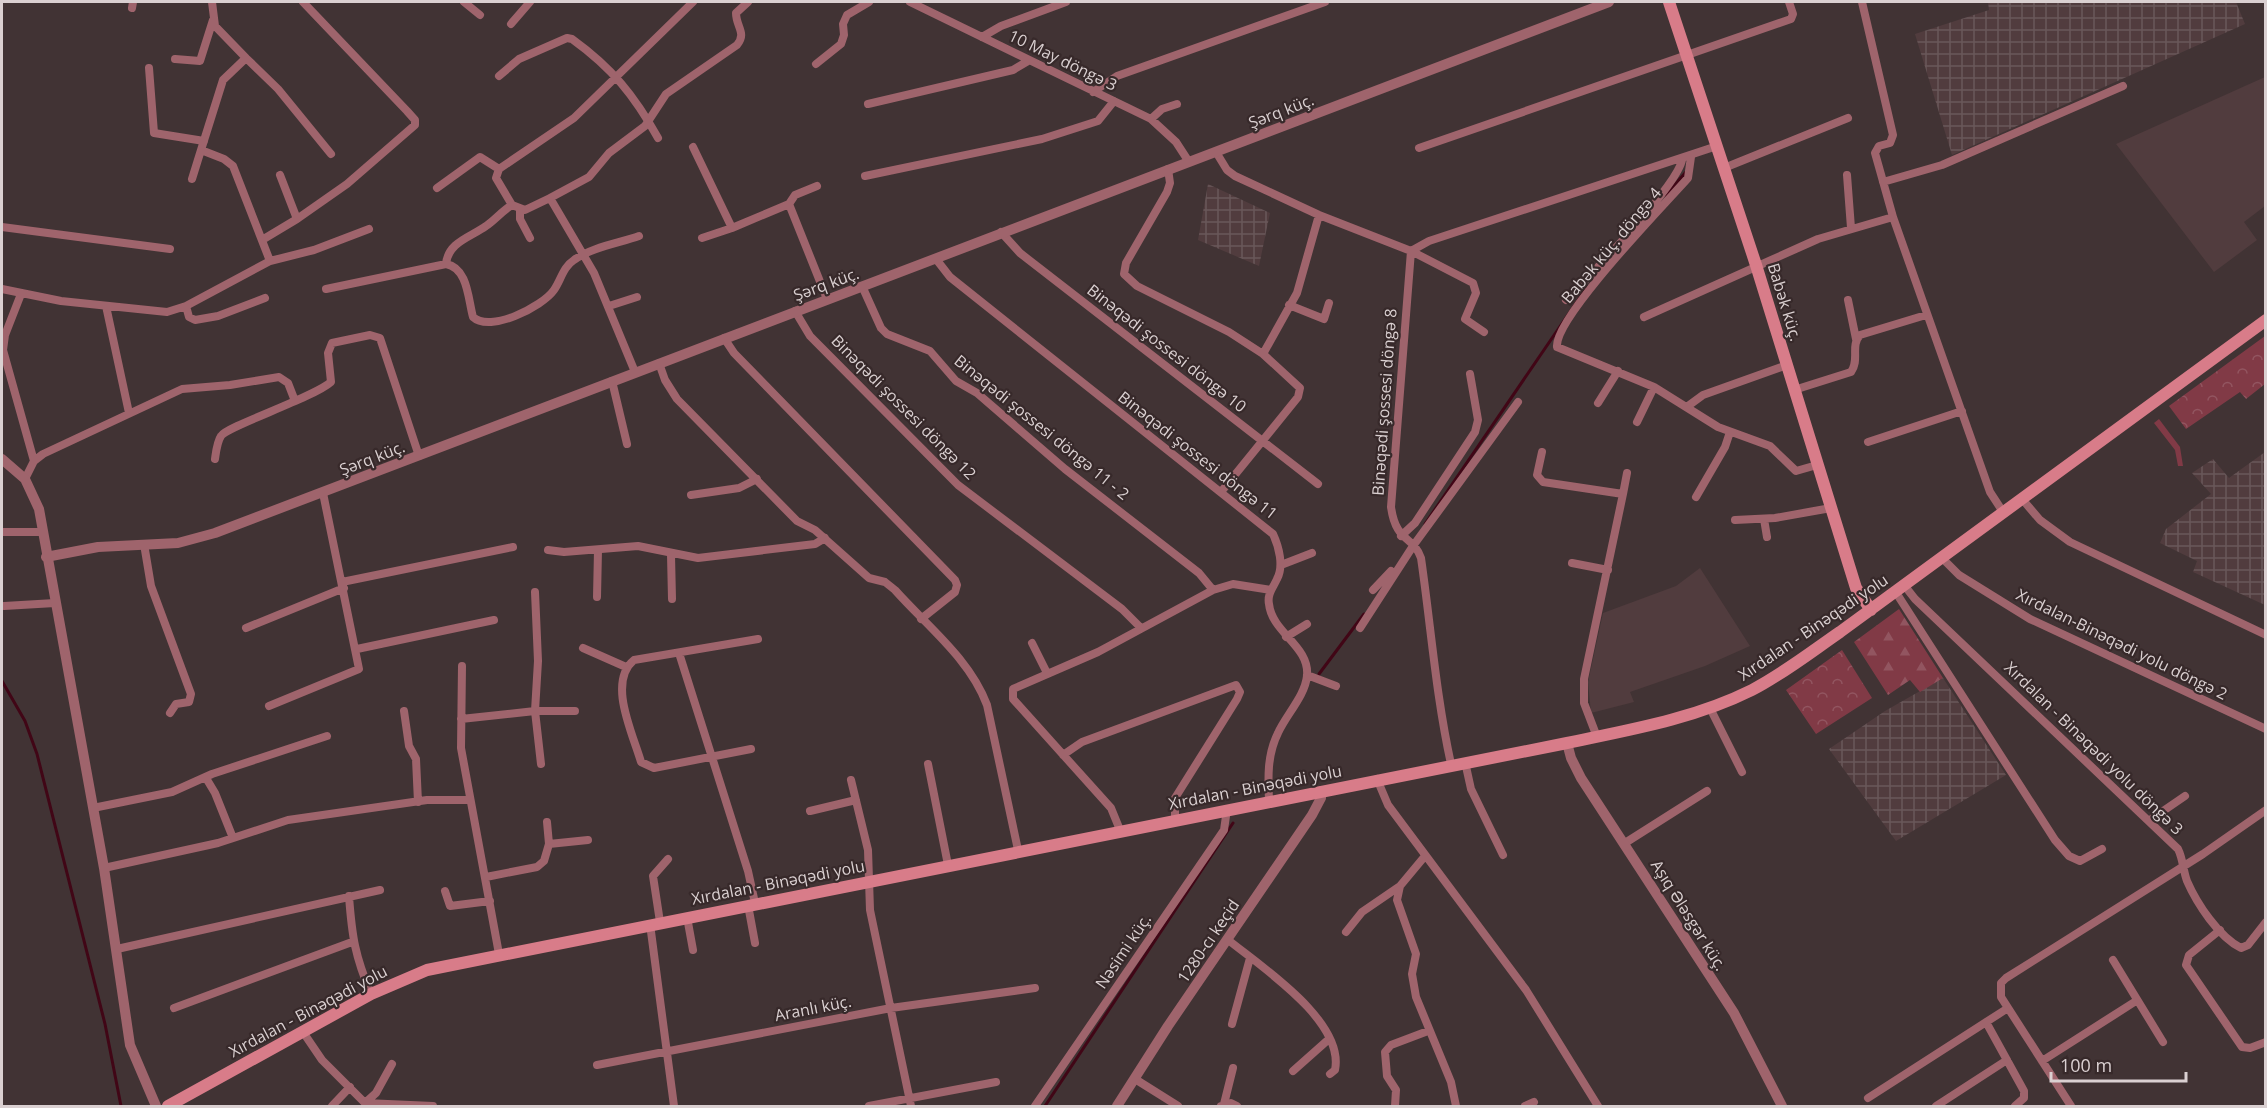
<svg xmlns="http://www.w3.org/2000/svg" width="2267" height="1108" font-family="'Open Sans',sans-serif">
<defs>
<pattern id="industrial-grid" width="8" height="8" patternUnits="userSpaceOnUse" patternTransform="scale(1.5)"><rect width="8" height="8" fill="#513c3e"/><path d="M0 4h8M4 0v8" fill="none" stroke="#695759"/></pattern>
<pattern id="forest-firs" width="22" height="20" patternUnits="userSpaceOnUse" patternTransform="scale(1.5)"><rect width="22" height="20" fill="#813a46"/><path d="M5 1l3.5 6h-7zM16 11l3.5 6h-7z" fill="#925560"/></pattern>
<pattern id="park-crowns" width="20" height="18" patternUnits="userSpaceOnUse" patternTransform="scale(1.5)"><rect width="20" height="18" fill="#813a46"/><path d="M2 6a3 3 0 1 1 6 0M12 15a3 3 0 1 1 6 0" fill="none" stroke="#925560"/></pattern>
</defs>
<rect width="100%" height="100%" fill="#413334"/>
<!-- built -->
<path fill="#513c3e" d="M2265,77v129l-21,16 13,18 -43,32 -98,-128z
M1700,568l50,78 -45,20 -75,26 4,10 -43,11 -3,-31 15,-69 73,-27z"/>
<!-- industrial -->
<path fill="url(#industrial-grid)" d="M1988,2h248l9,22 -293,131 -37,-121 74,-24z
M1208,184l62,29 -11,53 -61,-26z
M2265,452v153l-72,-33 4,-11 -37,-18 6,-14 45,-35 -19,-21 21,-14 16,19z
M1943,678l63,97 -110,66 -67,-92 56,-38z"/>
<!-- grass -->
<path fill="#813a46" d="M2159,419l21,28 3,19h-5l-3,-16 -21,-27z"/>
<!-- forest -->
<path fill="url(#forest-firs)" d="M1899,609l44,69 -23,14 -10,-12 -22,15 -34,-53z"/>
<!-- park -->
<path fill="url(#park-crowns)" d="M2265,336v48l-19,15 -6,-7 -54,37 -17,-23z
M1842,650l30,48 -56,36 -30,-44z"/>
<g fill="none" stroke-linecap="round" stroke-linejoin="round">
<!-- stream -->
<path stroke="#410616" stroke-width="3" d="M1666,195l20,-23
M1425,524l162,-237
M1319,674l45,-60
M2,681l23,40 12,33 68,270 16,82
M1045,1106l188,-283"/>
<!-- minor -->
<path stroke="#9f646c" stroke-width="8" d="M464,2l16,13
M910,2l241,117 25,23 13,20
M1862,2l31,133 -3,8 -11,3 -4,7 18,64 97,275 13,20
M132,8l1,-6
M511,24l19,-22
M982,37l19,-11 65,-24
M246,58l32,31 53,65
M175,59l25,2 13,-41
M816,64l25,-20 3,-9 -1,-11 4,-9 22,-13
M149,68l5,65 50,8
M499,76l20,-17 48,-21 5,1c40,29 62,56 86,99
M1093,92l24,-16 208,-74
M868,104l145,-34 15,-9
M1151,119l11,-10 15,-5
M693,147l39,81 57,-24 38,95
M1419,148l372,-129 2,-5 -4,-12
M1216,152l11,18 8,6 84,39 92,36 -20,256c5,36 22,28 30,51 10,69 15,138 30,206
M1691,157l-3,21c-24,27 -134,140 -131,169l97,40 64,40 52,19 26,25 21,-6
M1724,168l124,-50
M1168,169l2,14 -3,9 -41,71 -2,11 13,12 92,46 34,22 37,34 -2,9 -77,95
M280,175l17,44
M1847,175l4,53
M865,176l177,-37 56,-18 16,-20
M192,179l9,-29
M1883,182l59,-17 181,-79
M437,188l43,-31 19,12
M789,204l6,-9 22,-9
M512,205l13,5 25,-12
M520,210v9l10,19
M2,227l168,22
M1001,232l19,21 298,231
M702,238l30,-10
M262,240l35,-21 50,-35 68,-59v-5l-8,-9 -104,-109
M936,259l14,18 323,257c6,13 11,32 4,45 -4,9 -10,15 -8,25 3,29 41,42 38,72 -2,20 -21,39 -29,57 -11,22 -10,45 -9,68
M270,261l44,-11 55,-21
M446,264c2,-22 25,-27 40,-38 9,-6 16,-15 26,-21l-16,-27 3,-9 75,-51 119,-116
M862,286l19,42 6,6 43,17 26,30 21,12 88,76 134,104 14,17
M2,289l59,12 106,11 19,-6 84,-45 -37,-95 -9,-7 -23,-9 22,-70 23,-22 -31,-32 -3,-24
M326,289l120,-25c22,4 22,35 27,53 17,16 69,-10 81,-27 7,-10 9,-23 20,-30 18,-13 45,-17 65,-24
M21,294l-16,41 -2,15 31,111
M1566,300c23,-23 111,-114 116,-140
M1848,300l8,39
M1289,305l35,14 5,-16
M106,306l23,107
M186,306l3,11 6,3 23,-4 47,-18
M609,306l28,-9
M795,311l15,25 148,149 164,124 19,19
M1644,317l174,-78 75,-22
M1484,332l-19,-13 11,-26 -3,-10 -62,-32 18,-10 288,-95
M724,338l10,15 221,227 2,5 -2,7 -34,27
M1263,354l34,-61 22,-78
M659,363l6,17 12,19 120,122 18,9 54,48 16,4 10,8c32,36 75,69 92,115l31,145
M635,372l-41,-99 -44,-75 39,-21 20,-24 36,-27 21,-32 71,-49c10,-12 -1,-18 -1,-32l12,-11
M612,381l15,63
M1794,390l57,-18c9,-12 -1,-26 9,-37l66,-20
M1598,403l20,-32
M1688,406l15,-11 84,-30
M1637,422l17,-35
M1868,442l94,-31
M1542,452l-5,23 6,7 80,12 -39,185v24l13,34
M215,459c1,-7 2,-17 6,-23 6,-10 92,-38 110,-54l-3,-29 4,-10 38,-8 10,3 39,118
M25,479l9,-18 9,-7 139,-65 48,-4 49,-8 9,6 7,18
M1623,494l4,-21
M691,495l48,-7 18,-9
M1696,497l29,-50 5,-15
M2022,499l18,21 30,22 196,93
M1764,519l3,18
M1735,520l40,-2 56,-10
M2,532h40
M1401,536l14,-13 60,-91 3,-12 -8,-46
M144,544l7,42 40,108 -2,8 -13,2 -6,9
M548,550l16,2 74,-6 60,12 117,-14 10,-6
M671,555l1,44
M1941,557l18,18 71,44 236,110
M1572,563l36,7
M1281,565l31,-12
M342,582l171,-35
M1904,585l11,14 263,250c5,10 5,21 9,32 10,23 32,56 54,67l7,-3 18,-23
M1373,590l18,-19
M1895,591l160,249 14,16 11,5 22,-12
M535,592l3,69 -3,50 6,53
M597,597l1,-47
M4,606l51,-3
M246,628l98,-40
M1360,628l53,-82 105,-144
M1286,637l21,-13
M1032,643l15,30
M583,648l43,19
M357,649l137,-29
M679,653l69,218 7,32
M462,666l-1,82 38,206
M1307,675l29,11
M269,706l90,-37 -36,-176
M1710,708l32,64
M404,711l5,35 7,13 2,43
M461,719l74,-8h40
M751,749l-97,19 -13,-6c-8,-28 -34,-80 -7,-102l124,-21
M1063,755l19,-13 154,-57 4,7 -3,7 -62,99v21
M1465,762l6,27 32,66
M928,764l20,101
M206,778l9,15 18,45
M1377,779l11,26 138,185 72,116
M851,780l17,70 2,60 41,196
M93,808l79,-16 40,-18 115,-38
M810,811l46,-11
M2150,820l35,-24
M547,822l2,22
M1120,830l-9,-22 -98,-109v-10l85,-37 115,-62 20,-6 38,6
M1625,843l82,-52
M1425,856l-25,30 -3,14 19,54 -4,20 4,23 35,85 5,24
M104,868l114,-25 70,-23 139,-20h43
M486,877l51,-10 7,-6 5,-17 39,-4
M445,891l5,15 40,-5
M349,896c3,41 6,60 22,98
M748,905l7,38
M687,917l6,33
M660,922l-7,-46 15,-17
M650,924l24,182
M2220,930l-31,25 -3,10 56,82 8,1 16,-6
M1346,932l16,-20 38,-26
M1227,939c33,27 118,82 108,131l-5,4
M117,949l263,-59
M2113,960l50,82
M174,1008l178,-66
M1986,1022l38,69v7l-9,8
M1232,1024l18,-66
M303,1032l19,28 46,46
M2042,1061l94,-60
M392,1064l-16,29 -11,10 68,3
M597,1065l294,-57 144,-20
M1293,1071l36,-32
M1135,1079l43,27
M1868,1098l140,-90
M1224,1104l9,-36
M332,1106l18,-19
M869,1106l127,-24
M1035,1106l189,-276 3,-21
M1221,1106l10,-3 6,3
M1395,1106l1,-16 -9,-14 -2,-24 6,-7 37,-14
M1525,1106l9,-4
M1936,1106l71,-46
M2071,1106l-70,-109v-14l5,-5 197,-124 63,-44"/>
<!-- tertiary -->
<path stroke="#9f646c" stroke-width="10" d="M2,459l23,20 14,30 65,359 26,177 26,61
M46,557l52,-10 80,-4 37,-10 1394,-531
M1567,743l4,15 10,20 153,235 48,93
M1117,1106l51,-80 144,-211 9,-17v-7"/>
<!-- secondary -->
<path stroke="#d87c89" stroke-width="12" d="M1669,2l87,263 100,323 15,22
M168,1106l203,-112 56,-24 1140,-227c62,-13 127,-24 185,-53 31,-16 59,-38 88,-58l426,-312"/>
</g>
<g text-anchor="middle" stroke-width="4.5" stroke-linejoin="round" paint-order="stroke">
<!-- street labels -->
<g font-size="16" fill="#dad0d1" stroke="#37292a">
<text transform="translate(1063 60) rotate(26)" y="6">10 May döngə 3</text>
<text transform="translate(1281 111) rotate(-21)" y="6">Şərq küç.</text>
<text transform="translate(1611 245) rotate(-50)" y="6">Babək küç. döngə 4</text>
<text transform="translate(826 284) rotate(-20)" y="6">Şərq küç.</text>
<text transform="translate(1785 302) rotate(73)" y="6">Babək küç.</text>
<text transform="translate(1167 348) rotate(38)" y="6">Binəqədi şossesi döngə 10</text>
<text transform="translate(1384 402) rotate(-86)" y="6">Binəqədi şossesi döngə 8</text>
<text transform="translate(904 407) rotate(45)" y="6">Binəqədi şossesi döngə 12</text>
<text transform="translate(1042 427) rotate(39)" y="6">Binəqədi şossesi döngə 11 - 2</text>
<text transform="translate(1198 455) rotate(38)" y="6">Binəqədi şossesi döngə 11</text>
<text transform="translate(372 458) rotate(-21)" y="6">Şərq küç.</text>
<text transform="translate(1813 627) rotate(-34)" y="6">Xırdalan - Binəqədi yolu</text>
<text transform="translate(2122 644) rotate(26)" y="6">Xırdalan-Binəqədi yolu döngə 2</text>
<text transform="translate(2094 748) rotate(44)" y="6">Xırdalan - Binəqədi yolu döngə 3</text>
<text transform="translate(1255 787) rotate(-11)" y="6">Xırdalan - Binəqədi yolu</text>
<text transform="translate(778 882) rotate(-11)" y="6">Xırdalan - Binəqədi yolu</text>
<text transform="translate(1689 915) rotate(58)" y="6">Aşıq Ələsgər küç.</text>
<text transform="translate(1208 941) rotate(-56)" y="6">1280-cı keçid</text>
<text transform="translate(1123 951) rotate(-56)" y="6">Nəsimi küç.</text>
<text transform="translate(813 1008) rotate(-11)" y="6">Aranlı küç.</text>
<text transform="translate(308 1011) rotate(-28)" y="6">Xırdalan - Binəqədi yolu</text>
</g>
</g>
<!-- border -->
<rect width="2267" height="1108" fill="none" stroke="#dad0d1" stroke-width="6"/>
<!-- scale -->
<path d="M2051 1072v9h135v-9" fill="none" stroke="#dad0d1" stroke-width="3"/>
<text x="2060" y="1072" font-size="18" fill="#dad0d1" stroke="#37292a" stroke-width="4.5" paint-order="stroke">100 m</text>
</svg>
